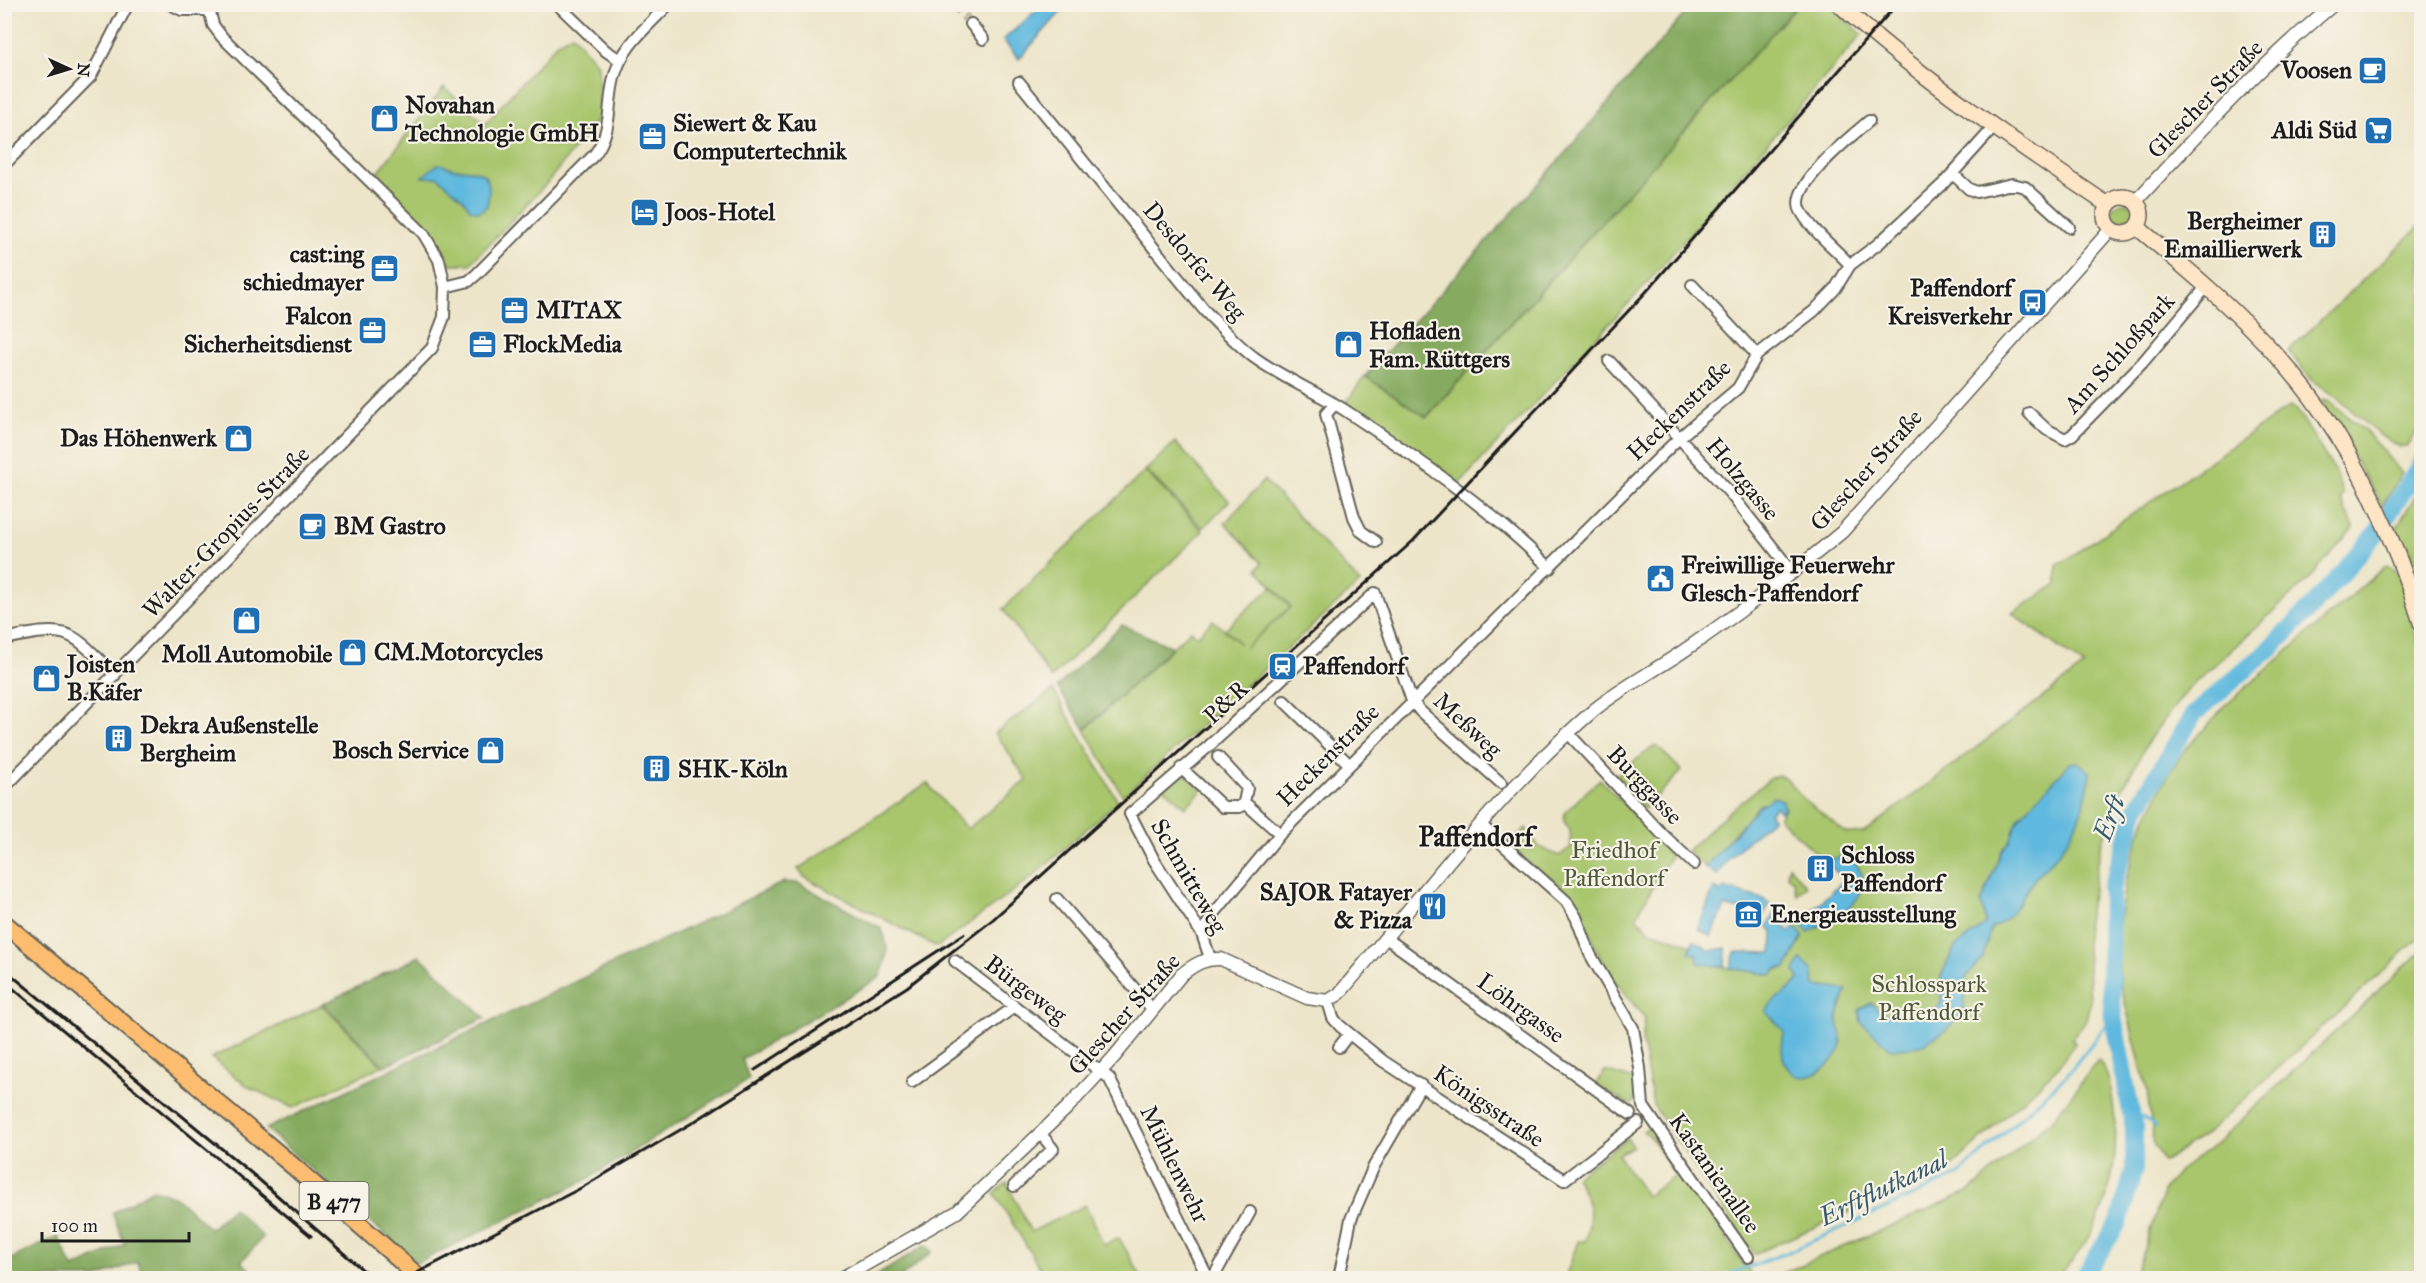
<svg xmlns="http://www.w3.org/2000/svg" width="2426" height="1283" font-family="'IM FELL Great Primer',serif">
<rect width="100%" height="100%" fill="#f7f3e8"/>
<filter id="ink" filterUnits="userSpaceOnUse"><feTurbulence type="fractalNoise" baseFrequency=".0167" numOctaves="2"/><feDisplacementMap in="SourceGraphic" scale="12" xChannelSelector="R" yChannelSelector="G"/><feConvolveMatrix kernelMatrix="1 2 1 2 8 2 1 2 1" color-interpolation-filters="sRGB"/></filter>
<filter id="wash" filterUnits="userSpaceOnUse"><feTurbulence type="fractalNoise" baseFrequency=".008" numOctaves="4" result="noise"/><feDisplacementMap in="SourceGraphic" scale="24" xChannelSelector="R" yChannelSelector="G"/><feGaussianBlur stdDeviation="1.35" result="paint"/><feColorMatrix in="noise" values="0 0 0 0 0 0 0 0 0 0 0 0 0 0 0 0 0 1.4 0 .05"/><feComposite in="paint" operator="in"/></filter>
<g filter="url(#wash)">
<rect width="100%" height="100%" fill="#ede5c9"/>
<!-- green -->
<path fill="#a9c66d" stroke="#627144" stroke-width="1.5" d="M1798,5h31l33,29 -220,255 -183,195 -27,-22 -87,-58 20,-28 62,41z
M572,34l26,31 2,51 -53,67 -77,81h-20l-9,-18 -66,-70 69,-89 41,37 72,-81z
M2110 216a13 13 0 1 1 26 0a13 13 0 1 1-26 0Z
M2421,225v200l-15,22h-6l-22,-13 -40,-36 -25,-17 -25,-30z
M2324,400l6,2 36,30 36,41 -20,33 -61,-105z
M2290,406l7,4 40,65 6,20 -3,4 14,28 -46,53 -120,109 -37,48 -30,54 -19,51 -16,84 4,76 -2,15 -16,22 3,4 -17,24 -107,100 -197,87 -101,-149 -11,-64 3,-23 -39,-48 -30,-69 -28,-26 -9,-1 -31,-31 18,-15 13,19 20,9 12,-9 -1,-17 -6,-9 1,-9 35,-33 71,76 -35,62 14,14 42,14 -2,7 7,3 2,8 73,12 5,-6 9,-1 17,-31 -8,-10 47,-45 5,4 5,-6 -6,-5 -3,3 -59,-55 -5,-5 6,-10 -25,-4 -55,63 -18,-16 38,-36 46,-37 7,-3 8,3 16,19 44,36h17l7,-5 214,-162 -72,-53 45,-29v-18z
M1175,442l54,59 -26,27 -57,-58z
M1145,471l58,60 -152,147 -48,-69z
M1264,480l96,103 -237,213 -38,-66 106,-100 6,6 16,-16 27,24 -15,-15 47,-42 18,20 -45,41 46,-41 -34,-38 5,-6 -37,-40z
M2421,486v118l-13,-59 -3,8 -10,-23z
M2387,565l11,7 23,83v281l-212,196 -46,30 -9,-17 -7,-55 -27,-106 -3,-48 8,-52 14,-50 25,-52 20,-31 42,-46z
M1053,690l65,111 -87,77 -94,69 -133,-70 -6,-8 129,-86 40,46 60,-49 -32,-47z
M1656,745l26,26 -38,38 -31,-32z
M1182,771l20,19 -16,17 -23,-19z
M1789,866l17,20 -9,9 -3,-13 -7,-7z
M2421,951v327h-287l30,-89 15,-18 39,-29z
M322,1005l60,61 -89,42 -44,-21 -38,-29z
M2098,1060c10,11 13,28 15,43 10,65 -9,129 -57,175h-284l198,-87 85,-74z
M1605,1071l29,9 2,16 -3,7 -5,1 -32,-19z
M1651,1126l102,152h-188l13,-37h7c9,-29 5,-40 -10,-64l52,-39 6,8 -15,9 28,41 30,-20 -27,-41 -6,-4z
M1007,1183l24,49 54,-27 19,40 15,-7 23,40h-96l-52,-85z"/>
<!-- forest -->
<path fill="#86ab60" stroke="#51643e" stroke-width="1.5" d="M1692,5h106l-372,412 -61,-41 176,-195z
M1122,625l50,22 -87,82 -28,-42z
M784,882l14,1 83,45c9,18 7,32 -2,50l-137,81 7,20 -161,100 -171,84 -151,-134z
M420,956l65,62 -101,48 -61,-62z
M153,1189l23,8 34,32 23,-21 30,29 -22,25 20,16h-116l-8,-16 -41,16h-91v-16l53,-26 15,32 52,-24 -13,-31z
M926,1245l6,7 -32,26h-27z"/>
<!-- water -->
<path fill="#60b9de" stroke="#3e6a7d" stroke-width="1.5" d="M1043,5h24l-48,54 -16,-19z
M438,164c7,0 11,5 18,5 28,1 38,5 31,37l-8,6 -9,-3 -6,-9 -26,-23h-16z
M2078,762l12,10c-2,27 -13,56 -29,78 -8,11 -20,19 -28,31 -13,17 -21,40 -42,47l-8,30 -17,19 -3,36 -19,19 -24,14 -29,3 -30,-27 -2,-12 12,-7 11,10 16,2 39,-6 4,-7v-26l14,-29 31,-23 -5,-21 21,-53 8,-9 8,-22 52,-56z
M1773,797l9,3 2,9 -3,3 -5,-5 -7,6 4,5 -45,41 -11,16 -12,-8 52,-59z
M1846,856c7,3 10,7 13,13 18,31 -30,53 -51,63l-9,-9 43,-41 5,4 5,-6 -6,-5 -3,3 -13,-12 4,-8z
M1714,888l7,4 3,-4 39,11 7,5 -8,13 -8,3 4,-9 -13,-6 -2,4h-9l-9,-3 -14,30 -13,-7z
M1777,911l9,7 -4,5 8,9 5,-5 8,9 -17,32 -9,1 -5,6 -42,-7 5,-16 37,1 1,-22 -6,-5z
M1694,940l16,11 16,-3 -1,19 -27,-4 -1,-8 -8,-3z
M1801,959l11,11 3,16 32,4c-3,8 -7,18 -9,26 -1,10 6,23 3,32 -9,20 -43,45 -56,15 -5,-10 -2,-21 -1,-32l-18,-19c7,-16 24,-18 33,-33l-4,-8z"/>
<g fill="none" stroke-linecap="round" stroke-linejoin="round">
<!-- stream -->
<path stroke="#60b9de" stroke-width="3" d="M2130,1108l26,19
M1720,1278l71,-27 167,-76 108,-99 47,-59"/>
<!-- river -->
<path stroke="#60b9de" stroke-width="18" d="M2083,1278l36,-56 15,-53v-41l-21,-111 -3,-43 1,-84 25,-80 58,-96 77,-66 48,-49 56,-64 47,-73"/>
</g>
</g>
<g filter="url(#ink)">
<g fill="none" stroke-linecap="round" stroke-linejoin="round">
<!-- minor-tunnel -->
<path stroke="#c3bda6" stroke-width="10" stroke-dasharray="10 5" stroke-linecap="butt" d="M954,4l17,20"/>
<defs>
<path id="minor" d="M170,4l12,6h26
M557,4l49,47 14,9
M971,24l12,15
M1019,82l186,229c16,16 32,34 50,47 28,20 59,33 88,51 73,48 144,97 207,159
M4,165l87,-89 37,-72
M1953,174l16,15 8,3 35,-8 13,3 44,40
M1850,265c-15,-17 -38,-34 -49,-54 -14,-25 51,-75 68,-90
M1692,285l65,70
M445,287l24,-6 8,-7 118,-120c18,-25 12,-49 19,-76 7,-31 34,-52 55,-74
M1609,361l120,131 64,81
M1335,404l-9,10 28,103 7,14 15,11
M2029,413l17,16 19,10 7,-4 71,-73 64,-76
M4,639c67,-14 64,-10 111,36
M1284,701l65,63
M1568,733l93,100 33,31
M1218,757l29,31 -3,14
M1181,768l42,39h17l4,-5 36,32
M4,788l428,-440 12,-31 1,-30 -6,-27 -16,-27 -201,-196 -9,-12 -5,-21
M1480,824l86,77 10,16 14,37 43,74 7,40 3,38
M1057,899l96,111
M1202,934l10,-18 68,-82 400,-397 58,-49 19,-33 57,-44 21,-22 15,-24 28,-21 64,-59 53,-59
M1386,938l244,176
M1210,958l-8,-24 -48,-74 -24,-46 79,-68 166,-153 37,108 8,10 81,72
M955,961l154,117 99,200
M1328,1001l5,17 7,8 43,35 181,119 74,-57
M1339,1047l10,-13
M912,1082l102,-75
M1643,1106l105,151
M1014,1186l39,-37 -12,-15
M1213,1278l37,-66
M1339,1278l12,-59 23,-53 47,-81"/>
<path id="tertiary" d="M2135,202c64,-69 126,-138 199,-198
M842,1278l115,-66 110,-104 47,-51 68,-83c13,-10 23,-16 39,-15l86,39 21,3 11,-7c82,-97 158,-201 255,-284 28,-23 62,-40 91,-60 54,-37 107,-76 157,-118l269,-303"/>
<path id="secondary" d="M1839,4c82,75 177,139 269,201
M2105 215a18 18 0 1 1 36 0a18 18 0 1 1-36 0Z
M2137,227c49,41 98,82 141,130 69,75 114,172 144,268"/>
<path id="primary" d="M4,923l289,243 127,112"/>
</defs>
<!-- minor casing -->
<use href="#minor" stroke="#656259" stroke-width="14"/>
<!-- tertiary casing -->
<use href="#tertiary" stroke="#656259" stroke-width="15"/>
<!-- secondary casing -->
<use href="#secondary" stroke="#656259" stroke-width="18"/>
<!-- primary casing -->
<use href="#primary" stroke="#656259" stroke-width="20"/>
<!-- minor -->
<use href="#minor" stroke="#fff" stroke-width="10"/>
<!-- tertiary -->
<use href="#tertiary" stroke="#fff" stroke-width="12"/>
<!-- secondary -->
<use href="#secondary" stroke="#fee5c5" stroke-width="15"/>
<!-- primary -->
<use href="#primary" stroke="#fcbd6f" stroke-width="16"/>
<!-- rail -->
<path stroke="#1c1c1c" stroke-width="3" d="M4,969l252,208 116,101
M4,981l307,255
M755,1070l209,-136
M407,1278l174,-90 111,-65 215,-136 84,-66 422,-380 233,-249 251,-288"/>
</g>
</g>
<!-- icons -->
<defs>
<symbol id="cafe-square" viewBox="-11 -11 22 22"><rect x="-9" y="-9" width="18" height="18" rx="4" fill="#1f6fb2" stroke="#f7f3e8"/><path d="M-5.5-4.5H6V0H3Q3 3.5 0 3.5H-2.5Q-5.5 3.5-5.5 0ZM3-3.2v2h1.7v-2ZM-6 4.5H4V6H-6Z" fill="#fff"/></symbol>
<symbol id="shop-square" viewBox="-11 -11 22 22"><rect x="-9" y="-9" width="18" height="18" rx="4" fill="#1f6fb2" stroke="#f7f3e8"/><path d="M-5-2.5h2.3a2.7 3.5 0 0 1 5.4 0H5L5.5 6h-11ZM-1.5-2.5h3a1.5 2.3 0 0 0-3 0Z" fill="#fff"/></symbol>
<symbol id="supermarket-square" viewBox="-11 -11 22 22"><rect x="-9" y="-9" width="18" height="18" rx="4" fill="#1f6fb2" stroke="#f7f3e8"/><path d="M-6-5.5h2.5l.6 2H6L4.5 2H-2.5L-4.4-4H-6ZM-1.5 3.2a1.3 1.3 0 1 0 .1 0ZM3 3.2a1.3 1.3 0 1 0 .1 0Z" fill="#fff"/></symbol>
<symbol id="office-square" viewBox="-11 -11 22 22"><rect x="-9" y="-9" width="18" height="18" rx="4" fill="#1f6fb2" stroke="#f7f3e8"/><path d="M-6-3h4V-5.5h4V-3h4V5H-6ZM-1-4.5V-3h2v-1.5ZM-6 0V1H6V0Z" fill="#fff"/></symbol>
<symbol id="hotel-square" viewBox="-11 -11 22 22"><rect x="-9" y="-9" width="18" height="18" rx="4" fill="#1f6fb2" stroke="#f7f3e8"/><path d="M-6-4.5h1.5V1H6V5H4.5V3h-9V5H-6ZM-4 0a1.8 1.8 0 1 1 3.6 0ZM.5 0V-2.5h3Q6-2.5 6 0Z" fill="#fff"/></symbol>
<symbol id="building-square" viewBox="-11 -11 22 22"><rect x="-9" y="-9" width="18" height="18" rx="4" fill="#1f6fb2" stroke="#f7f3e8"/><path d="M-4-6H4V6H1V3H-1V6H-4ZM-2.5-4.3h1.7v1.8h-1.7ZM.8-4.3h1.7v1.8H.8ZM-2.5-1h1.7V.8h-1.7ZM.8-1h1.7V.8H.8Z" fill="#fff"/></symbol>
<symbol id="bus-square" viewBox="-11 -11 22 22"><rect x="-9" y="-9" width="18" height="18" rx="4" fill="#1f6fb2" stroke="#f7f3e8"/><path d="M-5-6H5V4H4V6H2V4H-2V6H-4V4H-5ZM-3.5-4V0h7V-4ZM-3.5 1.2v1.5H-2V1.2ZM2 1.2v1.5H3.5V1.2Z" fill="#fff"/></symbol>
<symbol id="civic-square" viewBox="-11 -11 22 22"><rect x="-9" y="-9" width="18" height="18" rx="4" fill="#1f6fb2" stroke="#f7f3e8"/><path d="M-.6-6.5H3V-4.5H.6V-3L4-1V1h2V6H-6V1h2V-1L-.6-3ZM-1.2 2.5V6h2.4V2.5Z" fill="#fff"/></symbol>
<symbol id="station-square" viewBox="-11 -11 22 22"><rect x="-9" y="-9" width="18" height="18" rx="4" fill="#1f6fb2" stroke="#f7f3e8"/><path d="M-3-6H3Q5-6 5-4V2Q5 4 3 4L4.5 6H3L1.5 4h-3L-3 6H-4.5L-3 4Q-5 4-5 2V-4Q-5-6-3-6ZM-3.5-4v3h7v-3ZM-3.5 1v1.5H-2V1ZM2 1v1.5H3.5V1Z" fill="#fff"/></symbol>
<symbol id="restaurant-square" viewBox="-11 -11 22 22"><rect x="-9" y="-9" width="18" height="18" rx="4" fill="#1f6fb2" stroke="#f7f3e8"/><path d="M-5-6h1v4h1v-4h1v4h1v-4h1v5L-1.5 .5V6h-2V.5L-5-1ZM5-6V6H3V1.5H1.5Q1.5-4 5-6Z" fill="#fff"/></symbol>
<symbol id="museum-square" viewBox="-11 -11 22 22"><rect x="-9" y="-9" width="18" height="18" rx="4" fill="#1f6fb2" stroke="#f7f3e8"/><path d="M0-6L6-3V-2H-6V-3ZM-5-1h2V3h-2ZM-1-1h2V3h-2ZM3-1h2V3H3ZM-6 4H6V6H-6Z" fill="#fff"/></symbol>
</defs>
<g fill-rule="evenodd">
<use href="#cafe-square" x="2356" y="54" width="33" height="33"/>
<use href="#shop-square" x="368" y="102" width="33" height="33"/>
<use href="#supermarket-square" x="2362" y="114" width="33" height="33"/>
<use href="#office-square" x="636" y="120" width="33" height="33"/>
<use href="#hotel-square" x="628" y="196" width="33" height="33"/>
<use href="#building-square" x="2306" y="218" width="33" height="33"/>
<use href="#office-square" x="368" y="252" width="33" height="33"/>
<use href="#bus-square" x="2016" y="286" width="33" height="33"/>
<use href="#office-square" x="498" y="294" width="33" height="33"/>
<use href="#office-square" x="356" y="314" width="33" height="33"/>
<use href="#office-square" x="466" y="328" width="33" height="33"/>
<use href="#shop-square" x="1332" y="328" width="33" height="33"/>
<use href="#shop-square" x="222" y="422" width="33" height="33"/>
<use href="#cafe-square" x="296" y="510" width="33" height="33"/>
<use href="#civic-square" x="1644" y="562" width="33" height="33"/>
<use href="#shop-square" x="230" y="604" width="33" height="33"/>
<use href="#shop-square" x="336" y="636" width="33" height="33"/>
<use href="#station-square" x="1266" y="650" width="33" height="33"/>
<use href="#shop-square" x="30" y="662" width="33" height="33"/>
<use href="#building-square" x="102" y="722" width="33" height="33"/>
<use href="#shop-square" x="474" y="734" width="33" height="33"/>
<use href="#building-square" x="640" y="752" width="33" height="33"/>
<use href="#building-square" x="1804" y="852" width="33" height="33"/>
<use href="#restaurant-square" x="1416" y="890" width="33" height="33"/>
<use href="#museum-square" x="1732" y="898" width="33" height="33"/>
</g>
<g text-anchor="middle" stroke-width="4.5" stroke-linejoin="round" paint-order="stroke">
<!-- shield labels -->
<rect fill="#f7f3e8" stroke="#5e5c59" stroke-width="1.5" x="299.5" y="1182" width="69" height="38" rx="4.5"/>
<g font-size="22" font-weight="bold" fill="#1c1c1c">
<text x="334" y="1209">B 477</text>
</g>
<!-- poi labels -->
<g font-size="24" font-weight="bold" fill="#1c1c1c" stroke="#f7f3e8" text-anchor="start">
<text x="2352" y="78" text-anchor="end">Voosen</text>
<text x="405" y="113">Novahan<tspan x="405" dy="28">Technologie GmbH</tspan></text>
<text x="673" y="131">Siewert &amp; Kau<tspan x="673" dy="28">Computertechnik</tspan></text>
<text x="2357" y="138" text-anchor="end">Aldi Süd</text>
<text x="665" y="220">Joos-Hotel</text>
<text x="2302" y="229" text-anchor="end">Bergheimer<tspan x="2302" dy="28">Emaillierwerk</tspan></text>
<text x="364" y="262" text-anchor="end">cast:ing<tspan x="364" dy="28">schiedmayer</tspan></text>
<text x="2012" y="296" text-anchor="end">Paffendorf<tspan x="2012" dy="28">Kreisverkehr</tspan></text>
<text x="536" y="318">MITAX</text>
<text x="352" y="324" text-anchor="end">Falcon<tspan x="352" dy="28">Sicherheitsdienst</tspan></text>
<text x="1369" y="339">Hofladen<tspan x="1369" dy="28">Fam. Rüttgers</tspan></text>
<text x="503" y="352">FlockMedia</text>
<text x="217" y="446" text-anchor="end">Das Höhenwerk</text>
<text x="334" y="534">BM Gastro</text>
<text x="1681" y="573">Freiwillige Feuerwehr<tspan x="1681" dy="28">Glesch-Paffendorf</tspan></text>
<text x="374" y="660">CM.Motorcycles</text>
<text x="247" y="662" text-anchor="middle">Moll Automobile</text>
<text x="67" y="672">Joisten<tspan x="67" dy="28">B.Käfer</tspan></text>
<text x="1303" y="674">Paffendorf</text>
<text x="140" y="733">Dekra Außenstelle<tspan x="140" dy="28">Bergheim</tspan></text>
<text x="469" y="758" text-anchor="end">Bosch Service</text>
<text x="678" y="777">SHK-Köln</text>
<text x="1841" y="863">Schloss<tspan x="1841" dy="28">Paffendorf</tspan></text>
<text x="1412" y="900" text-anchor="end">SAJOR Fatayer<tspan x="1412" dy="28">&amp; Pizza</tspan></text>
<text x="1770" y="922">Energieausstellung</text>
</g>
<!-- street labels -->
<g font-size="24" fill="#1c1c1c" stroke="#f7f3e8">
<text transform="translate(2205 99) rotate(-46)" y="8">Glescher Straße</text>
<text transform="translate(1195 261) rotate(50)" y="8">Desdorfer Weg</text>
<text transform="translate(2119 353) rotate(-48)" y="8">Am Schloßpark</text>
<text transform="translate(1679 410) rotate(-44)" y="8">Heckenstraße</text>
<text transform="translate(1866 470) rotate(-48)" y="8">Glescher Straße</text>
<text transform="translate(1743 479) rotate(50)" y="8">Holzgasse</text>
<text transform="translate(226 532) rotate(-46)" y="8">Walter-Gropius-Straße</text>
<text transform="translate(1226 702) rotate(-43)" y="8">P&amp;R</text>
<text transform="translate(1468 725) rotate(43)" y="8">Meßweg</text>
<text transform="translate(1328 755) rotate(-45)" y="8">Heckenstraße</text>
<text transform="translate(1645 785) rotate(47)" y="8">Burggasse</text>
<text transform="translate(1189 876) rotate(60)" y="8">Schmitteweg</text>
<text transform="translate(1026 989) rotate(37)" y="8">Bürgeweg</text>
<text transform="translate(1521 1008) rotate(36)" y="8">Löhrgasse</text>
<text transform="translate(1124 1014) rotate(-48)" y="8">Glescher Straße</text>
<text transform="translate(1489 1106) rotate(34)" y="8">Königsstraße</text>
<text transform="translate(1175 1164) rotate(64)" y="8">Mühlenwehr</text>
<text transform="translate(1715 1173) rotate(55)" y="8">Kastanienallee</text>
</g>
<!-- park labels -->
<g font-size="24" fill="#4d5838" stroke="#f7f3e8">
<text x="1614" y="858">Friedhof<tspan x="1614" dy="28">Paffendorf</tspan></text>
<text x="1929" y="992">Schlosspark<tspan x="1929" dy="28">Paffendorf</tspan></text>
</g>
<!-- water labels -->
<g font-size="26" font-style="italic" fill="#375b6a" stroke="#f7f3e8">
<text transform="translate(2109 818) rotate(-69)" y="9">Erft</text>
<text transform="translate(1883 1188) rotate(-26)" y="9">Erftflutkanal</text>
</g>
<!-- quarter labels -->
<g font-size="27" font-weight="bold" fill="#1c1c1c" stroke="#f7f3e8">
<text x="1476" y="846">Paffendorf</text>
</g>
</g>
<!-- margin -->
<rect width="2426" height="1283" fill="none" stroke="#f7f3e8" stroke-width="24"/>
<!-- north arrow -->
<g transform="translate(69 69) rotate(94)" stroke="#f7f3e8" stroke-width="4.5" paint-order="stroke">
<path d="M0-4.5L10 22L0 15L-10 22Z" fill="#1c1c1c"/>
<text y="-9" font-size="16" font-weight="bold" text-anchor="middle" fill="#1c1c1c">N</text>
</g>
<!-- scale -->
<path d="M42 1232v9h147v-9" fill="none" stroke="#1c1c1c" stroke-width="3"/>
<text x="51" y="1232" font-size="18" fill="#1c1c1c" stroke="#f7f3e8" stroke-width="4.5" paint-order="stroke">100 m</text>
</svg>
